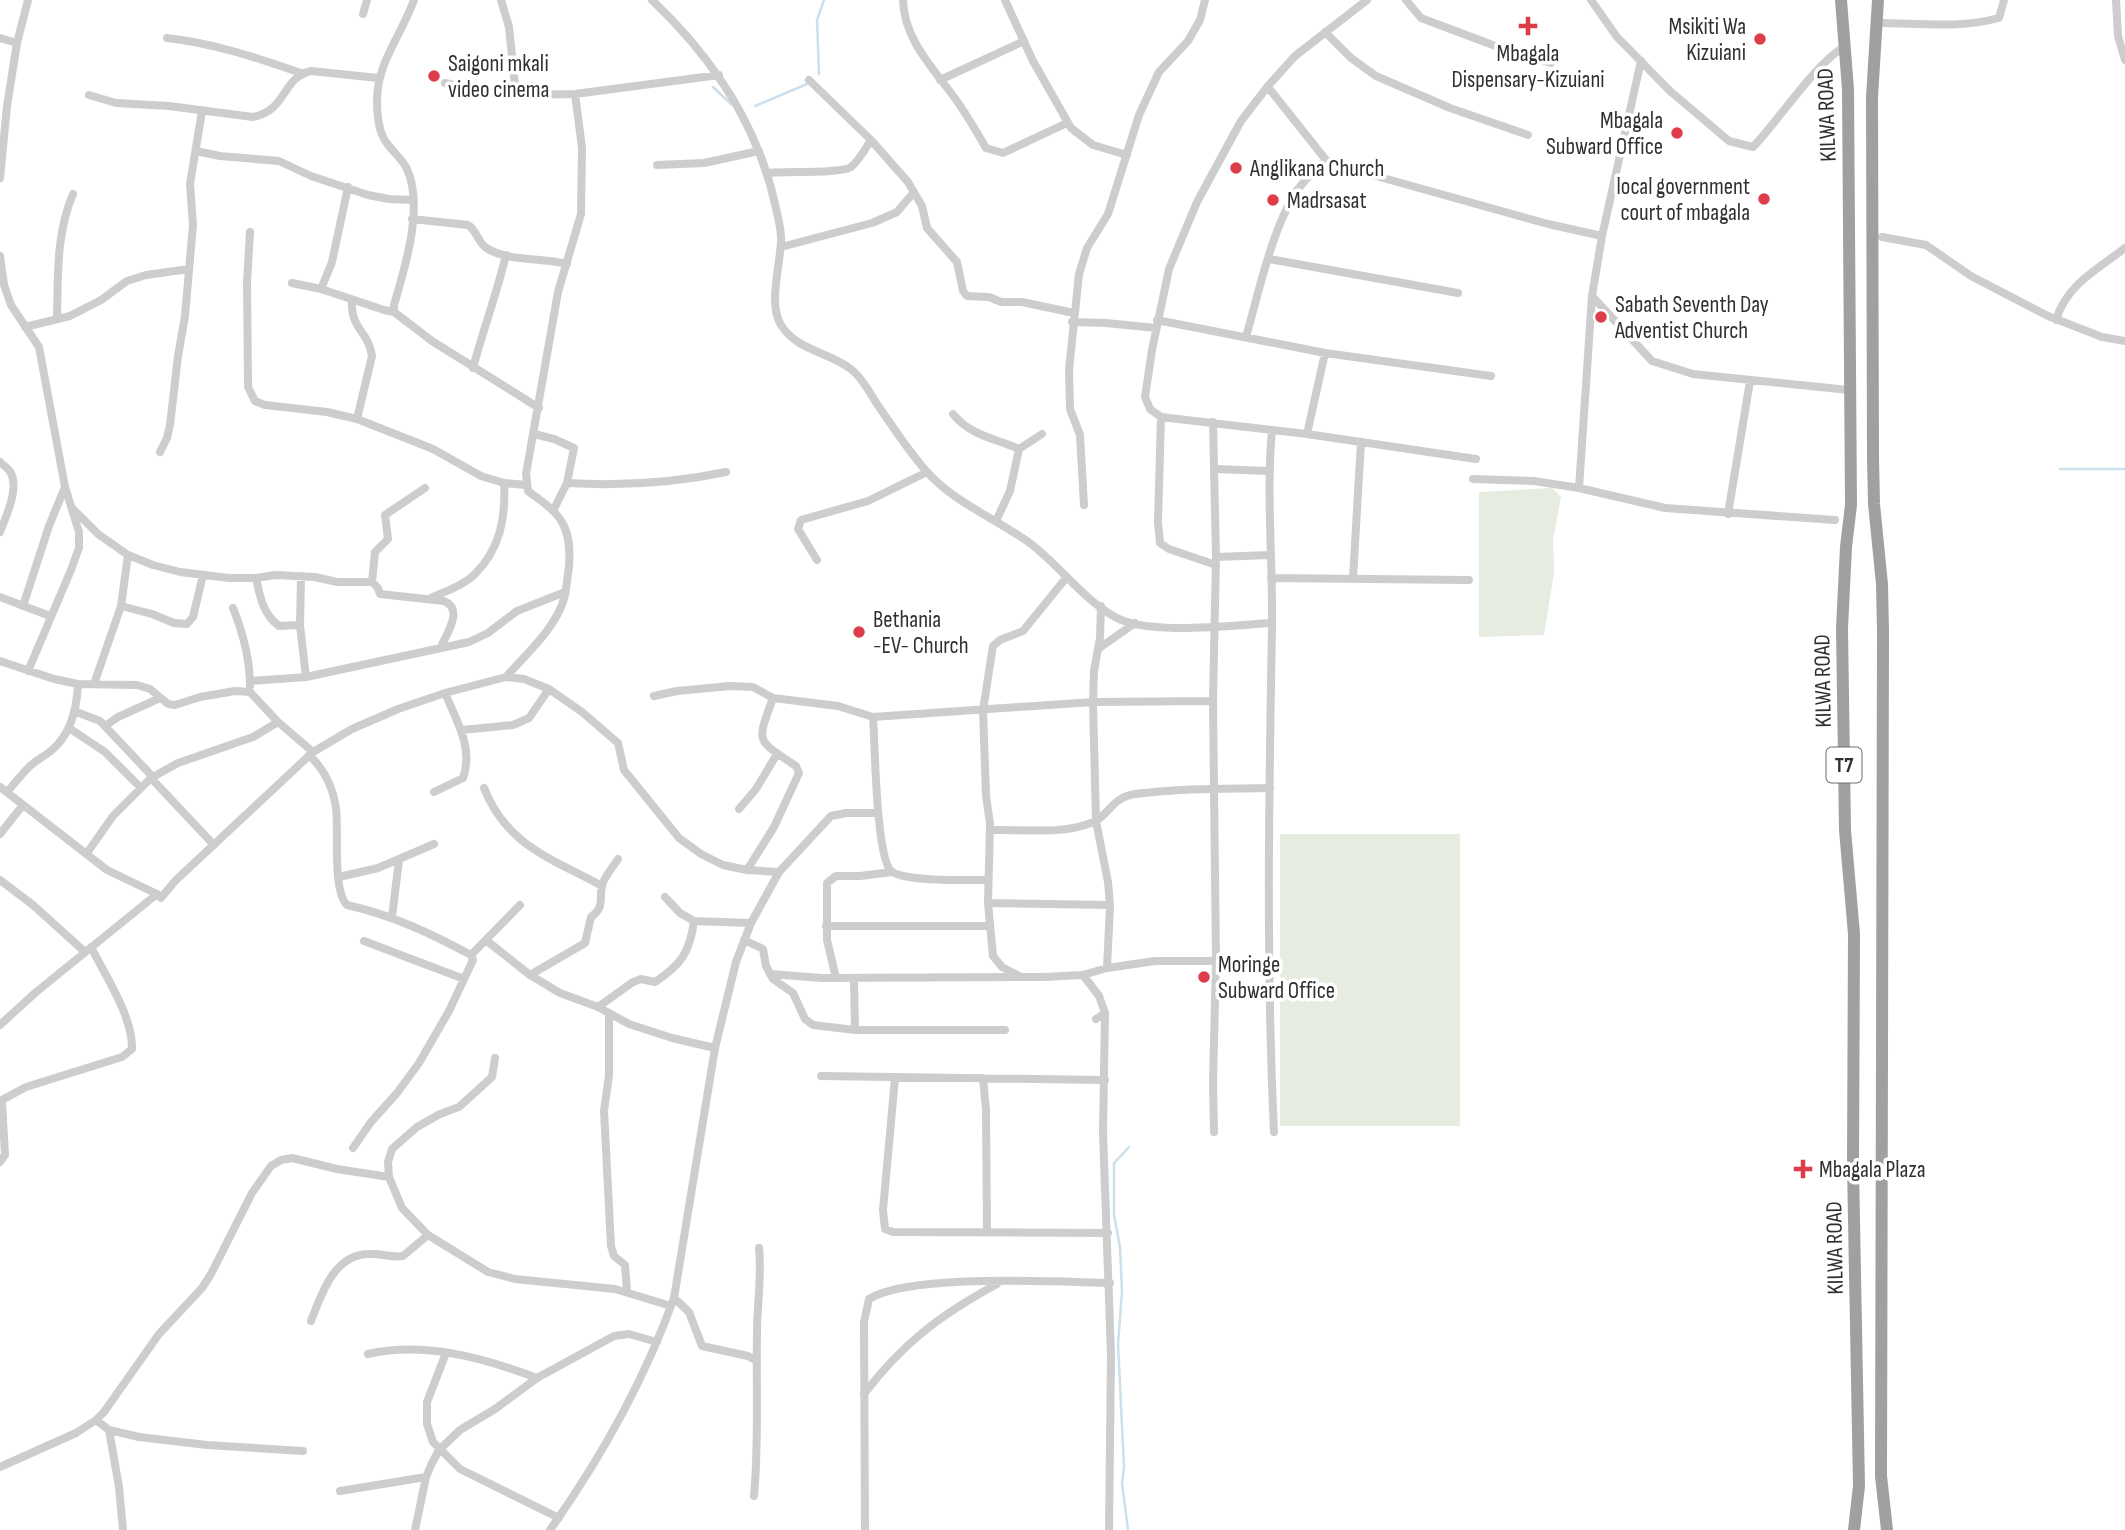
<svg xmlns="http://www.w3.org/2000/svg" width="2125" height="1530" font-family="'Sofia Sans Condensed',sans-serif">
<rect width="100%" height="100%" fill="#fff"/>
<!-- green -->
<path fill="#e6ecdf" d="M1552,488l9,9 -8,43 1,33 -10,62 -65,2v-145z
M1280,834h180v292h-180z"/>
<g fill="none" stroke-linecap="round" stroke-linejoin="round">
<!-- stream -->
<path stroke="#ccdfeb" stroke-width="2.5" d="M819,74l-2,-54 7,-20
M713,87l18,17
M755,106l52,-22
M2060,469h65
M1128,1530l-6,-47 2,-16 -6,-123 4,-52 -2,-45 -6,-32v-52l15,-16"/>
<!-- minor -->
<path stroke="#cdcdcd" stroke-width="8" d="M414,0c-12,34 -37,63 -37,100 0,13 1,31 9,42 6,9 15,16 20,25 19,38 -1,100 -12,138v7l38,29 107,67
M501,0l8,27 7,68 59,-1 144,-19
M652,0c58,55 104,122 122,200 3,12 6,24 7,36 1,26 -14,66 0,89 16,26 49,27 71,45 10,8 18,23 25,34 16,23 31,47 50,68 27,30 67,46 100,69 31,22 54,57 88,76 33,19 118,8 157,6
M903,0c1,39 29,67 51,97 12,16 22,34 32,51l17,5 64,-30
M1005,0l28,61 38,67 22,17 34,10
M1367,0l-72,56 -27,30 -27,35 -44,81 -28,67 -17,81 -7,47 5,12 11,8 146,17 169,25
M1406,0l15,18 85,32 45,13
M1591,0l26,37 53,54 59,50 24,6c26,-27 62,-83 91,-100
M2116,0l2,36 7,24
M363,14l4,-14
M1878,23c41,0 79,6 121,-5l5,-18
M1325,32l26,26 25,18 74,32 78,27
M0,38l17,5
M167,38c46,5 91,20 134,35
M809,80l62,60 37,42 14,24 5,22 30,34 6,29 4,5 22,1 12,5h21l52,11
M940,80l84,-39
M445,83l53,11 18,1
M1268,87l58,73 50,16 172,48 54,12
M89,95l27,8 53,3 84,11c35,-7 28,-39 58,-46l67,7
M196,151l24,5 59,5 32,15 57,19 21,4 24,1
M657,165l47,-2 55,-12
M768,173c17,-2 72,1 83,-6 8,-6 14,-18 20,-27
M0,178l7,-72 10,-63 11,-43
M412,219l56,6c8,5 10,16 17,22 18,14 59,11 82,17
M250,232l-3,50 1,105 7,14 10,4 62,7 30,7 76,30 48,27 23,7 22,2
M1882,237l44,8 45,31 77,40 54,21 23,4
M781,247l91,-24 25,-11 17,-20
M0,256l4,29 7,20 28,42 26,140 14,45v16l-8,22 -43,101
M1269,259l189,34
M292,283l29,6 63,21 10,2
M321,289l11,-27 16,-75
M1592,296l60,65 41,13 156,16
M352,300c-2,29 16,30 20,56l-15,63
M57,319c1,-43 -1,-85 16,-125
M1157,320l168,33 166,23
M2056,320c11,-36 41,-50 69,-72
M1072,322l34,1 50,5
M25,327l45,-11 31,-16 26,-19 19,-6 43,-6
M1246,337c12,-42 26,-108 50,-145 8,-12 19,-22 30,-32
M473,368c10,-38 24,-75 33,-113
M953,414c18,22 41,24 66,35l-9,42 -14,30
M1161,417l-3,105 2,21 9,6 47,16
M1213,422l3,135 -3,144 3,260 -3,121 1,50
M1272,430c-6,65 1,131 0,196 -3,169 -6,337 2,506
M534,434l20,5 20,9 -7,35 -14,28
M1307,434l18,-81
M1019,449l23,-15
M160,452l7,-14 3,-13 8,-69 7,-40 8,-91 -3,-41 12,-73
M0,462c3,3 6,5 9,8 12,16 -3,46 -9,62
M1216,469l52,2
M1473,479l61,2 45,7 86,20 170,12
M567,483c52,3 107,0 159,-11
M1579,488l13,-192 10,-60 39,-175
M1084,505l-4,-70 -10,-26 -1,-39 10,-96 8,-26 21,-34 31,-99 20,-43 29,-31 12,-21 5,-20
M74,510l24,24 30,21 25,10 27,7 49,6h27l19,-3 40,2 22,5h35l6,6 2,6 64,7c20,8 3,32 -3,46
M1728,514l22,-133
M1216,557l54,-2
M817,560l-19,-31 3,-9 67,-19 59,-29
M301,576l-1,49 6,52
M256,578c4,19 7,36 23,48l21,-1
M1271,578l198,2
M1353,578l8,-136
M372,582l3,-30 13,-13 -3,-24 40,-27
M0,597l50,19
M431,598c14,-7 32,-12 44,-24 25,-25 31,-56 29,-91
M23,606l26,-80 16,-39
M121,606l31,8 22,9 13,1 6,-7 10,-42
M1101,606l-1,32 -6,33 -1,31 3,119 12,61 2,23 -3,63
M233,608c10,25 17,51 17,78
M1098,649l37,-26
M0,661l54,18 24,5 59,1 13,4 18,15 7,1 25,-8 35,-6 15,1 28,30 35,30
M506,677c20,-23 49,-48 58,-78 3,-10 3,-22 5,-32 1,-15 1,-30 -6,-43 -7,-14 -23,-24 -35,-33l-2,-17 32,-182 23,-78 1,-66 -7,-54
M250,681l56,-4 163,-35 19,-9 29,-22 48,-19
M94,684l27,-78 7,-51
M654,696l23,-5 53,-5 23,1 20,11 65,8 35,11 220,-15 120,-1
M74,711l26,10 53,56
M873,717c2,27 3,139 18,154 13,11 77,9 96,9
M105,726l13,-9 42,-19
M69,728l36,24 36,36
M462,730l51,-5 16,-7 20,-29
M309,755c15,14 24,32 27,53 3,22 -4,82 11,97 45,10 83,28 124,50l2,5 -24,51 -30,52 -22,30 -26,29 -18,26
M151,778l63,67
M0,787l107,83 50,24
M484,788c23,58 67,70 118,98
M7,792c7,-8 14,-17 22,-25 7,-7 16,-11 23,-17 19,-16 25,-43 26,-66
M434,792l29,-14c11,-30 -7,-58 -18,-85
M739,809l17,-20 21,-35
M990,830c33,-1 70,5 101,-7 19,-7 19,-25 44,-29 44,-6 90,-5 135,-6
M0,834l23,-29
M87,853l26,-37 38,-38 27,-15 75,-26 25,-15
M747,870l27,-43 25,-54 -3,-7c-40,-27 -40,-22 -23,-68
M339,877l39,-9 56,-24
M0,880l33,25 52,47
M665,897l15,16 14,8 57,2
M988,903l122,2
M392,917l7,-57
M826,926h164
M744,940l19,9 3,17 7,13 20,14 12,26 8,6 42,5h150
M364,941l100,38
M487,941l43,34 30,18 38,14 31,17 43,14 43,10
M471,955l49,-50
M770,974l52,4 221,-1 40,-2 24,-7 48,-7h61
M530,975l55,-32 6,-26c14,-10 8,-18 11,-32 3,-9 11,-18 16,-26
M1083,975l16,21 6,17 -2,120 8,222 -2,175
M1021,977l-19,-10 -9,-11 -5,-53 2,-79 -4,-29 -3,-85 10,-64 7,-6 23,-9 43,-53
M836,978l-9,-38v-57l9,-7h24l32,-4
M854,978l1,52
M598,1007l35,-25 8,-3 14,3c26,-17 35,-30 39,-61
M609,1013v62l-5,36 7,135 3,10 11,9 2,27
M1096,1019l9,-6
M0,1025l35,-32 122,-99 4,4 14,-17 138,-129 39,-23 46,-20 47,-16 61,-16 18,2 25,10 33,23 36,31 6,27 55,68 22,16 22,11 24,5 32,2
M495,1058l-3,19 -33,30 -19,7 -23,13 -25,22 -4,13 1,15 13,31 26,27 60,37 27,7 100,10 56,17
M821,1076l284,4
M895,1078l-12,132 2,19 8,3 215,1
M983,1078l3,32 1,121
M0,1101l26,-14 96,-30 10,-8c1,-32 -27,-74 -41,-102
M0,1162l5,-7 -3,-54
M674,1298l15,14 13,34 46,10 9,5
M311,1321c10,-26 23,-67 58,-67 12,-1 23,4 34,2l25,-21
M446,1353l-19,49v22l6,18 27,27 99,49
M368,1354c56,-13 116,4 169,24
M864,1394c39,-51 76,-79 133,-110
M96,1420l13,10 30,7 68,8 96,6
M109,1430l10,57 4,43
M0,1467l76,-34 20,-13 8,-8 55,-78 43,-46 9,-14 41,-81 19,-27 10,-6 11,-2 45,11 52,8
M340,1491l86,-14
M754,1496c5,-54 2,-108 3,-162 0,-29 5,-57 2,-86
M415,1530l11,-53 6,-14 7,-13 21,-20 35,-21 42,-31 77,-42 15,-2 28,8
M550,1530c51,-72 94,-149 124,-232l41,-250 21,-86 15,-39 28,-51 52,-56 15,-3h32
M865,1530l-1,-208 5,-23c42,-26 187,-17 241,-16"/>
<!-- trunk -->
<path stroke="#a0a0a0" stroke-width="12" d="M1841,0l7,89 3,416 -5,42 -4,81 3,202 9,104 -1,233 6,319 -5,44
M1878,0l-6,97 1,361 1,46 8,80 1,47 -2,845 6,54"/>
</g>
<!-- markers -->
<g fill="#dc3d48" stroke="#fff" stroke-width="2.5">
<path d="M1524.5 15.5h7v7h7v7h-7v7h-7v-7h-7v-7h7z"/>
<circle cx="1760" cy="39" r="7"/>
<circle cx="434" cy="76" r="7"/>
<circle cx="1677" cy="133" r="7"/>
<circle cx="1236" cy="168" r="7"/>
<circle cx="1764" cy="199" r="7"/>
<circle cx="1273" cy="200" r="7"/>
<circle cx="1601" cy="317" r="7"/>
<circle cx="859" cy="632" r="7"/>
<circle cx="1204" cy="977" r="7"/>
<path d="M1799.5 1158.5h7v7h7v7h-7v7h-7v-7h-7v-7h7z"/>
</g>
<g text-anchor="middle" stroke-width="7" stroke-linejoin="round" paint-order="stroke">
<!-- shield labels -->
<rect fill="#fff" stroke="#6e6e6e" stroke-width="2" x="1826.5" y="747.5" width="35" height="35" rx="5"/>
<g font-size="21" font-weight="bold" fill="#303030">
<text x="1844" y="772">T7</text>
</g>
<!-- poi labels -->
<g font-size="23" fill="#303030" stroke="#fff" text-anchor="start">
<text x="1746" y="34" text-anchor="end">Msikiti Wa<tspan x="1746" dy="26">Kizuiani</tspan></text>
<text x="1528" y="61" text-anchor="middle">Mbagala<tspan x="1528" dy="26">Dispensary-Kizuiani</tspan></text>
<text x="448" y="71">Saigoni mkali<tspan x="448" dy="26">video cinema</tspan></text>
<text x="1663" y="128" text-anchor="end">Mbagala<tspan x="1663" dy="26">Subward Office</tspan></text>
<text x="1250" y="176">Anglikana Church</text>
<text x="1750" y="194" text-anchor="end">local government<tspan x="1750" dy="26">court of mbagala</tspan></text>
<text x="1287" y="208">Madrsasat</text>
<text x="1615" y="312">Sabath Seventh Day<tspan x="1615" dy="26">Adventist Church</tspan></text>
<text x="873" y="627">Bethania<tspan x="873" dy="26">-EV- Church</tspan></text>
<text x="1218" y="972">Moringe<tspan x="1218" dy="26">Subward Office</tspan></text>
<text x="1819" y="1177">Mbagala Plaza</text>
</g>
<!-- street labels -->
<g font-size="23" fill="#303030" stroke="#fff">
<text transform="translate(1826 115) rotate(-92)" y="8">KILWA ROAD</text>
<text transform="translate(1822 681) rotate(-91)" y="8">KILWA ROAD</text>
<text transform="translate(1834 1248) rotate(-91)" y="8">KILWA ROAD</text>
</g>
</g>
</svg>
